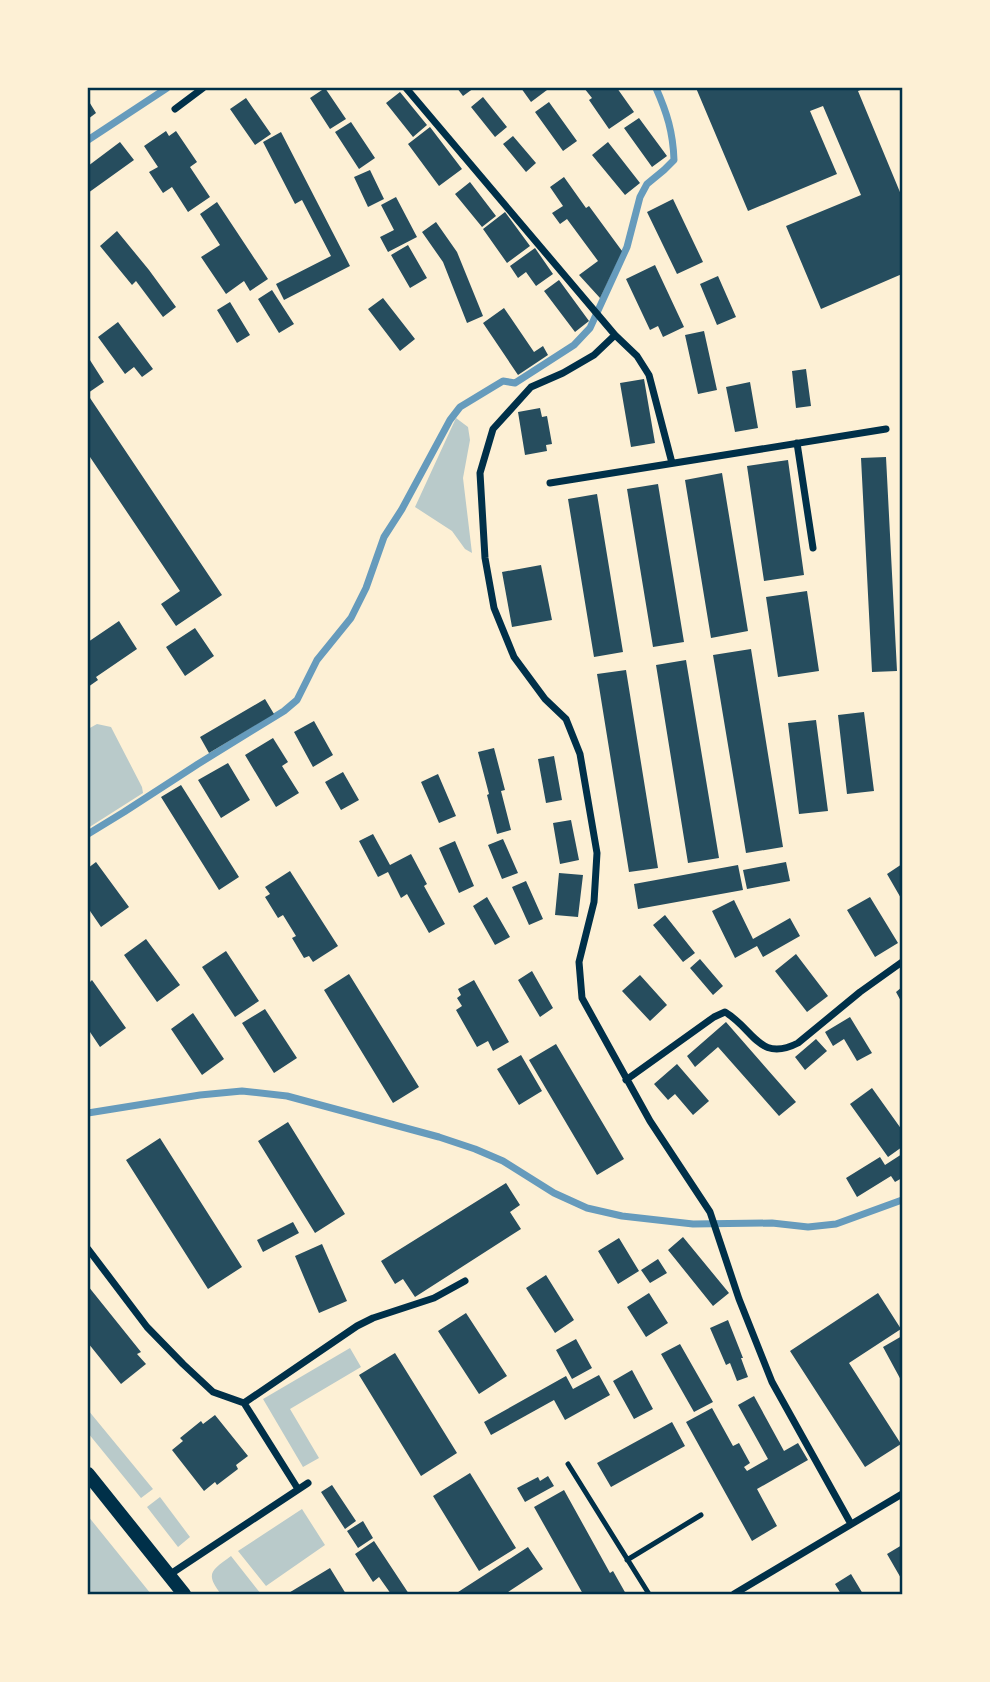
<svg xmlns="http://www.w3.org/2000/svg" width="990" height="1682" font-family="'DejaVu Sans',sans-serif">
<rect width="100%" height="100%" fill="#fdf0d5"/>
<!-- green -->
<path fill="#b9caca" d="M456,418l12,9 2,13 -7,38 9,75 -7,-4 -13,-18 -37,-24z
M97,724l14,3 31,60 1,6 -55,35v-99z
M350,1348l11,19 -71,42 29,49 -16,9 -40,-68z
M88,1410l65,79 -12,9 -53,-65z
M160,1497l30,40 -12,10 -31,-40z
M302,1509l23,36 -59,41 -28,-35z
M88,1516l63,78h-63z
M231,1556l30,38h-40c-16,-21 -10,-23 10,-38z"/>
<g fill="none" stroke-linecap="round" stroke-linejoin="round">
<!-- stream -->
<path stroke="#669bbc" stroke-width="7" d="M88,140l79,-52
M88,834l36,-22 74,-48 86,-53 13,-11 20,-40 34,-42 15,-30 18,-51 18,-28 48,-89 10,-13 33,-20 10,-6 12,2 59,-38 16,-17 37,-81 13,-50 7,-13 17,-14 10,-10c-1,-28 -7,-47 -18,-72
M88,1113l112,-18 42,-4 45,5 152,41 36,12 28,12 51,32 33,15 35,8 71,8 79,-1 36,4 28,-3 66,-24"/>
</g>
<!-- building -->
<path fill="#264d5e" d="M325,88l21,31 -16,10 -20,-31z
M457,88h17l-11,8z
M521,88h25l1,2 -16,12z
M584,88h33l17,24 -25,17 -20,-29 3,-2z
M696,88h170l-8,3 44,106v77l-81,35 -35,-83 75,-31 -38,-89 -13,5 27,63 -89,37z
M400,92l27,33 -14,12 -27,-34z
M483,97l24,30 -12,10 -24,-30z
M246,98l25,36 -16,11 -25,-36z
M88,100l8,13 -8,6z
M549,102l28,39 -14,10 -28,-39z
M639,118l28,38 -15,11 -28,-39z
M351,122l24,36 -16,11 -24,-37z
M430,127l32,42 -23,17 -31,-42z
M166,131l3,5 7,-5 21,31 -7,5 20,30 -22,15 -16,-25 -9,6 -14,-21 9,-5 -14,-21z
M281,132l69,134 -66,34 -8,-16 55,-28 -29,-56 -7,4 -32,-62z
M513,136l23,27 -10,9 -23,-28z
M120,142l14,18 -46,33v-27z
M608,142l32,41 -15,12 -33,-40z
M370,170l14,29 -16,8 -14,-30z
M564,177l22,31 3,-2 33,45 -22,47 -21,-23 19,-14 -31,-42 -7,5 -8,-11 11,-7 -13,-19z
M470,182l26,34 -14,11 -27,-33z
M396,197l21,40 -29,15 -8,-15 14,-7 -13,-25z
M673,199l30,63 -26,12 -30,-62z
M217,202l51,77 -18,12 -6,-10 -18,13 -25,-37 19,-12 -20,-31z
M505,212l25,34 -23,17 -24,-34z
M436,222l21,30 26,64 -16,7 -24,-61 -21,-30z
M117,231l32,39 27,37 -13,10 -27,-36 -4,4 -32,-39z
M408,245l19,33 -17,10 -19,-33z
M535,248l18,26 -17,12 -10,-14 -8,6 -8,-12z
M655,265l29,62 -21,10 -5,-11 -8,4 -24,-51z
M718,276l18,41 -19,8 -17,-41z
M559,280l30,41 -14,11 -31,-41z
M272,290l22,34 -15,9 -21,-34z
M383,298l32,41 -15,12 -32,-42z
M230,302l20,33 -13,8 -20,-33z
M504,308l30,44 9,-6 5,9 -30,20 -35,-52z
M118,322l35,47 -11,8 -8,-10 -9,7 -27,-37z
M704,331l13,59 -19,4 -13,-59z
M88,357l16,25 -16,11z
M806,369l5,37 -15,2 -4,-37z
M644,379l11,64 -24,4 -11,-64z
M750,382l8,46 -23,4 -9,-45z
M88,395l134,200 -46,31 -15,-22 19,-13 -92,-137z
M540,408l2,9 5,-1 5,28 -6,1 1,6 -22,4 -7,-43z
M886,457l11,214 -25,1 -11,-214z
M788,460l16,115 -40,6 -17,-115z
M722,473l26,158 -37,7 -26,-158z
M658,484l26,158 -31,5 -26,-158z
M597,494l26,158 -29,5 -26,-158z
M541,565l11,55 -40,7 -10,-55z
M807,591l12,80 -41,6 -12,-80z
M119,621l18,28 -41,28 2,3 -10,7v-45z
M195,628l19,28 -29,20 -19,-29z
M751,649l32,198 -37,6 -33,-198z
M686,660l33,198 -31,5 -32,-198z
M626,670l32,198 -29,4 -32,-198z
M265,699l9,15 -65,39 -9,-16z
M864,712l10,79 -27,3 -9,-79z
M816,720l12,91 -29,3 -11,-91z
M314,721l19,34 -20,12 -19,-35z
M273,738l15,24 -6,4 17,27 -23,14 -31,-52z
M494,748l11,42 -4,1 10,39 -14,4 -10,-39 2,-1 -11,-42z
M554,756l8,44 -16,3 -8,-44z
M228,763l22,37 -29,18 -23,-38z
M343,772l16,28 -18,10 -16,-28z
M438,774l18,42 -17,7 -18,-41z
M181,785l58,92 -20,13 -58,-93z
M571,820l8,40 -19,4 -7,-41z
M373,834l17,31 21,-11 16,30 -3,2 21,38 -16,9 -22,-39 -6,4 -13,-26 -10,5 -19,-36z
M503,839l15,34 -16,6 -14,-34z
M455,841l19,45 -15,7 -20,-45z
M96,862l33,45 -28,20 -13,-19v-40z
M786,862l4,19 -43,8 -4,-19z
M902,864v36l-15,-26z
M738,865l5,25 -105,19 -4,-25z
M290,871l48,75 -25,16 -4,-6 -5,2 -12,-20 4,-2 -13,-21 -5,3 -13,-21 5,-3 -5,-7z
M559,873l24,2 -5,42 -23,-2z
M526,881l17,38 -14,6 -17,-38z
M487,897l23,40 -15,8 -22,-39z
M870,897l28,46 -23,14 -28,-47z
M734,900l19,39 37,-21 10,18 -37,21 -6,-11 -22,12 -23,-47z
M665,915l30,38 -12,9 -30,-37z
M146,939l34,46 -23,17 -33,-47z
M226,951l33,50 -24,16 -33,-50z
M796,954l32,42 -21,16 -32,-41z
M700,959l23,27 -10,9 -23,-27z
M532,971l21,37 -13,9 -22,-37z
M349,974l70,113 -26,16 -69,-113z
M640,975l27,30 -17,16 -28,-30z
M92,980l34,48 -26,19 -12,-18v-45z
M474,980l35,62 -16,9 -5,-10 -11,6 -21,-37 6,-4 -5,-8 4,-3 -3,-6z
M902,987v16l-6,-11z
M265,1009l32,49 -23,15 -32,-50z
M193,1013l31,46 -22,16 -31,-46z
M850,1017l22,36 -15,8 -13,-22 -11,7 -8,-14z
M726,1022l70,80 -17,14 -61,-69 -23,20 -8,-11z
M816,1039l11,12 -22,19 -10,-13z
M556,1044l68,115 -27,16 -68,-115z
M521,1055l21,36 -23,14 -22,-36z
M677,1064l32,37 -16,14 -18,-21 -7,6 -14,-16z
M872,1088l30,42v17l-14,10 -38,-53z
M288,1122l57,92 -30,19 -57,-92z
M160,1138l82,129 -34,22 -82,-129z
M902,1154v24l-7,4 -4,-6 -34,21 -11,-19 34,-21 5,8z
M506,1183l14,22 -10,7 11,17 -106,68 -12,-18 -8,5 -14,-23z
M293,1222l6,11 -36,19 -6,-12z
M683,1237l46,56 -16,13 -45,-56z
M619,1238l20,33 -21,13 -20,-33z
M322,1244l25,57 -28,12 -24,-57z
M658,1259l9,14 -17,10 -9,-13z
M546,1275l28,45 -19,13 -29,-45z
M88,1286l53,66 -4,2 9,10 -25,20 -33,-41z
M649,1293l19,30 -22,14 -19,-30z
M878,1293l23,36 -52,34 52,81 -36,23 -75,-116z
M466,1313l41,63 -28,18 -41,-63z
M728,1320l15,38h-2l7,19 -11,4 -7,-18 -4,2 -16,-37z
M902,1336v46l-19,-35z
M576,1339l16,29 -20,11 -16,-29z
M680,1344l33,58 -19,10 -33,-58z
M395,1353l62,100 -36,23 -62,-101z
M632,1370l21,39 -19,10 -21,-38z
M599,1375l11,20 -45,25 -11,-20 -63,35 -7,-13 82,-46 7,13z
M754,1396l30,55 14,-8 10,17 -51,29 20,37 -25,15 -66,-119 26,-14 21,38 6,-3 11,20 -6,4 3,4 21,-12 -30,-54z
M215,1415l33,41 -12,9 2,4 -21,16 -2,-3 -11,9 -32,-41 11,-9 -3,-3 21,-17 2,3z
M672,1422l13,24 -74,41 -14,-24z
M470,1473l46,75 -37,23 -46,-75z
M548,1476l6,10 -29,16 -8,-14 21,-11 2,4z
M332,1485l24,36 -11,8 -24,-37z
M564,1490l46,83 3,-2 13,23h-43l-49,-87z
M363,1521l10,17 -15,10 -11,-17z
M374,1541l35,53h-18l-12,-17 -6,5 -18,-28z
M902,1545v35l-15,-26z
M528,1547l15,22 -38,25h-50z
M330,1568l16,26h-59z
M851,1574l12,20h-22l-6,-10z"/>
<g fill="none" stroke-linecap="round" stroke-linejoin="round">
<!-- service -->
<path stroke="#003049" stroke-width="5" d="M568,1464l81,130
M627,1560l74,-45"/>
<!-- minor -->
<path stroke="#003049" stroke-width="7" d="M406,88l209,247 22,21 12,19 23,88
M175,109l28,-21
M615,335l-21,20 -31,18 -32,14 -38,42 -13,44 5,85 9,50 20,49 31,42 21,20 14,35 17,99 -3,49 -15,60 3,36 68,123 60,91 29,87 33,83 79,142
M797,443l16,105
M550,483l336,-54
M626,1080l88,-63 11,-5c29,17 34,51 73,31l62,-51 42,-30
M88,1249l59,78 36,37 30,28 31,11 54,86
M244,1403l113,-77 16,-8 61,-20 31,-17
M169,1575l139,-92
M734,1594l168,-100"/>
<!-- secondary -->
<path stroke="#003049" stroke-width="14" d="M88,1474l96,120"/>
</g>
<!-- border -->
<rect width="990" height="1682" fill="none" stroke="#fdf0d5" stroke-width="178"/>
<rect x="89" y="89" width="812" height="1504" fill="none" stroke="#003049" stroke-width="2.5"/>
</svg>
